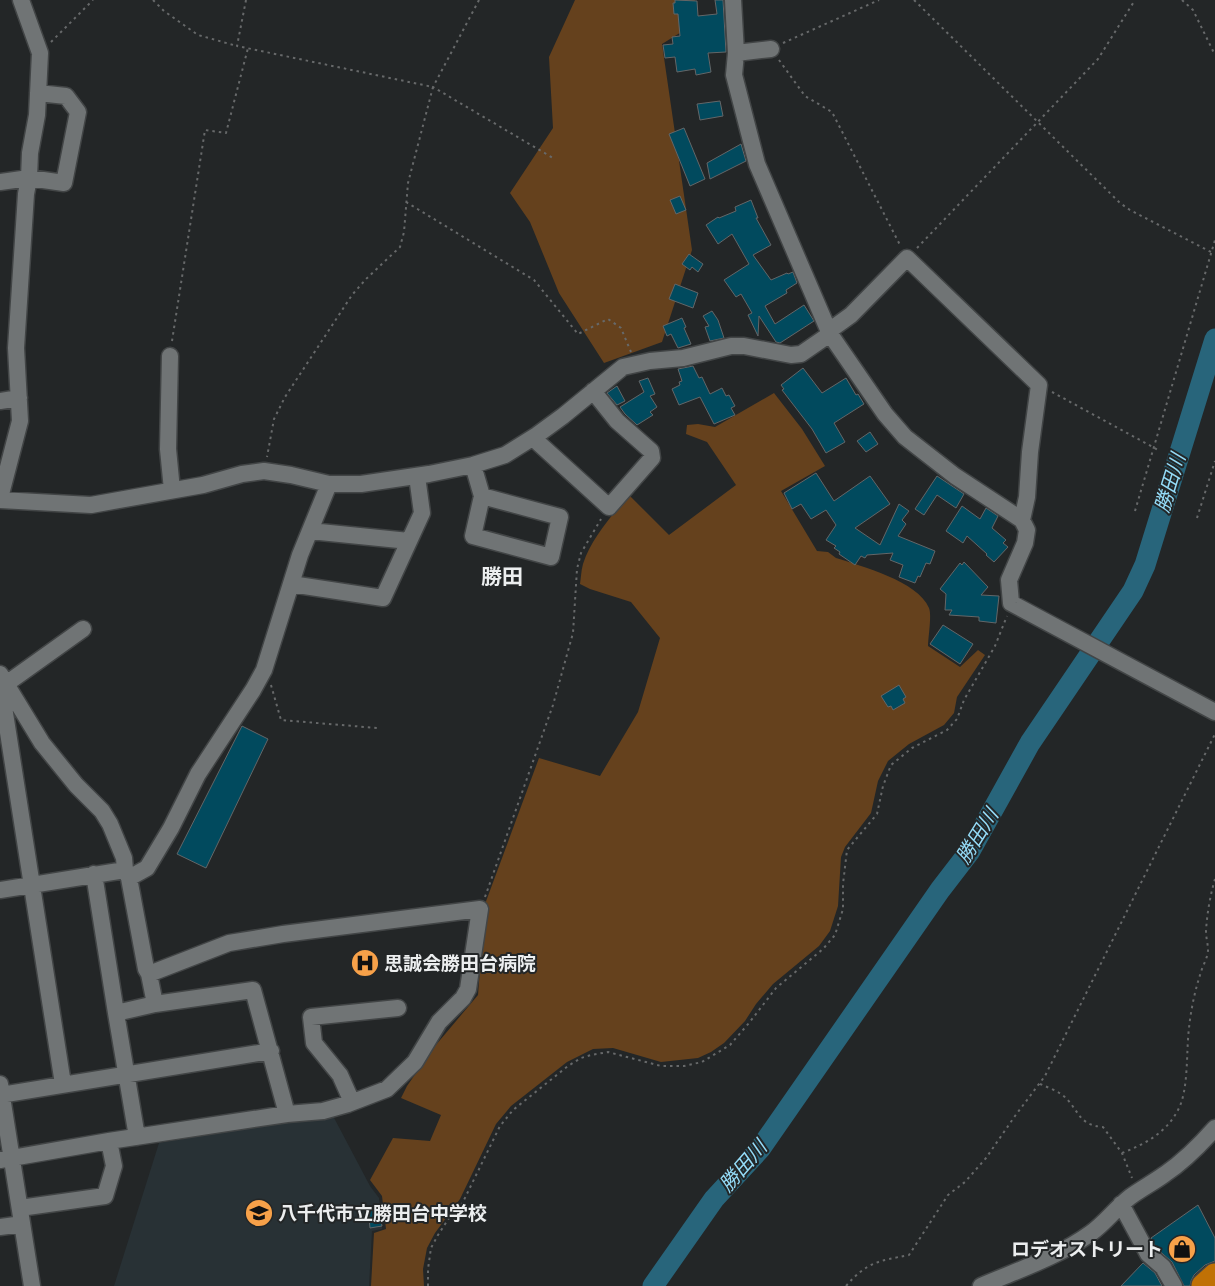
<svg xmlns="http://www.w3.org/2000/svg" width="1215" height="1286" font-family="Cabin,'Noto Sans JP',sans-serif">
<rect width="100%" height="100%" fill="#232627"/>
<!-- built -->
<path fill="#283135" d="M332,1114l38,72 9,12 3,31 -10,2 -3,55h-255l45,-143z"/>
<!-- forest -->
<path fill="#65411d" d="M575,0h120l-4,26 -29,18 30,206 -30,92 -58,21 -45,-70 -29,-71 -20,-29 43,-65 -4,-71z
M774,393l28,36 23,37 -44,25 36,60 11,1 8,6c25,8 82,23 93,50 3,7 -1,30 -1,38l32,21 18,-17 7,5 -28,42 -3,16 -10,12 -35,19 -21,17 -10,20 -7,32 -26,34 -4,10 -3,49 -8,25 -11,15 -46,38 -17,20 -11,17 -21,22 -13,9 -13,6 -37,4 -48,-14 -20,1 -26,13 -56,44 -15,18 -36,75 -25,34 -8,15 -4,21 1,17h-53l3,-53 12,-4 -4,-33 -12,-16 23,-42 37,3 11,-26 -40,-17 6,-12 28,-40 43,-51 7,-91 54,-146 61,18 38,-64 22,-74 -29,-36 -41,-13 -10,-5c1,-6 1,-13 3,-20 8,-25 29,-49 46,-69l40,40 67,-50 -29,-43 -21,-8 1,-9 11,-1 17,3z"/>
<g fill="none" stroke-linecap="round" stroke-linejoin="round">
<!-- river -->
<path stroke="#28657b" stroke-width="21" d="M653,1286l61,-87 46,-50 180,-259 30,-39 60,-108 103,-152 12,-26 70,-226"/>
</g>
<!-- building -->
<path fill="#014a5e" stroke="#636668" d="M675,0l22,1 1,15 19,-2 -2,-14h8l3,52 -18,1 3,19 -15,3 -1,-6 -18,3 -2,-15 -10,1 -2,-13 10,-1 -1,-7 8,-1 -2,-22h-4l-1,-11h2z
M720,101l3,15 -23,4 -3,-16z
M684,128l21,51 -15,7 -21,-52z
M741,144l5,17 -36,18 -3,-16z
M680,196l6,14 -10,4 -6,-14z
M751,200l7,18h-2l15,27 -18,10 18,25 16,-7 1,1 5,-2 4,11 -11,7 1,3 -22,13 10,18 29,-19 10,16 -34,22 -4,-1 -17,-26 -1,20 -10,-21 4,-2 -11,-19 -5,3 -12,-17 25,-16 -17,-30 -14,10 -12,-19 12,-8 1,1 17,-7 -1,-4z
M689,254l14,10 -5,8 -6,-5 -2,3 -8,-6z
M675,284l23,9 -5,15 -24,-9z
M712,311l6,9 6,18 -14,3 -5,-14 4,-1 -6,-10z
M682,318l4,9 -2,1 7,16 -13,4 -7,-14 -4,2 -4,-10z
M693,366l6,12 3,-1 8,17 12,-6 4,8 3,-1 6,11 -4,2 4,7 -21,9 -14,-27 -21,8 -7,-16 8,-4 -1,-3 3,-1 -4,-12z
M803,368l19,25 24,-15 10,17 2,-1 6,10 -30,19 11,19 -19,11 -14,-24 -30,-39 2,-1 -3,-4z
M648,378l7,16 -5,2 7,11 -7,5 3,3 -16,10 -12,-11 -5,-7 24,-15 -5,-11z
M617,386l8,15 -8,4 -10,-12z
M870,432l8,12 -12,8 -9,-11z
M816,473l18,28 36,-25 20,28 -35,24 25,17 19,-41 10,7 -7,9 4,4 -8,12 37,15 -5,13 -4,-1 -6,14 -2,-1 -3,7 -16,-6 4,-12 -13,-5 3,-7 -26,2 -2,3 -4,-2 -6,9 -16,-11 1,-2 -6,-4 2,-2 -10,-6 10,-15 -10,-15 -15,9 -10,-15 -9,5 -8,-16z
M937,476l27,18 -8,14 -19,-13 -13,20 -9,-6z
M962,506l18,13 6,-11 12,8 -6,12 14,12 -3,3 5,4 -14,15 -8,-7 1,-1 -20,-18 -4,7 -17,-12z
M964,562l24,25 -7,8 18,1 -3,27 -17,-2v-4l-30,-2 3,-5h-7l1,-16 -6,-5 20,-26 2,2z
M943,625l30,19 -13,20 -30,-20z
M899,685l7,12 -3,2 2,4 -12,7 -2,-4 -3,1 -7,-11z
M242,726l26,13 -62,129 -29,-14z
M1198,1205l17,33v23l-10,4 -11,10 -3,6 -1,5h-6l-12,-24 -16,-14 -5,-10z
M378,1206l4,20 -12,2 -2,-20z
M1143,1263l12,10 7,13h-41z"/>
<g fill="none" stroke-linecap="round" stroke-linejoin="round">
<defs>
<path id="minor" d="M733,0l3,53 -2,22 23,89 73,170 55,80 20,23 50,39 67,44 5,10 -2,13 -16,37 2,23 204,109
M736,53l35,-4
M0,182l29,-4 35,5 14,-71 -12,-16 -28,-3
M170,356l-2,93 4,41
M0,401l19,-3
M533,438l76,69 43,-49 -1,-7 -34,-30 -24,-30
M473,465l9,31 -9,40 78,21 9,-40 -78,-21
M0,498l20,-77 -4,-73 10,-154 3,-16 1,-25 7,-38 3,-62 -19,-53
M0,500l91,5 112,-20 39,-11 22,-3 27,4 38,9h32l68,-10 44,-9 32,-10 32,-20 26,-19 60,-49 27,-6 33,-3 48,-12h13l47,9 10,-1 29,-20 3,-6 18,-13 56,-57 132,127 -9,67 -3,45 -5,23
M310,531l99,10
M291,584l92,14 39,-85 -5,-37
M0,674l42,69 34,42 26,26 8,13 14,34 1,12 4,8 18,-10 24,-40 27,-54 55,-84 11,-20 36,-115 29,-71
M6,684l77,-55
M2,694l61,390
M129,878l17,91 3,5 6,30
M0,890l125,-20
M149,974l80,-31 54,-9 197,-25 -12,80 -5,9 -24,24 -24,40 -28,27 -39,15 -25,7 -36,3
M116,1013l21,124
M0,1084l32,202
M0,1095l271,-44
M352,1102l-12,-27 -26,-32 -3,-26 87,-9
M0,1160l109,-19 178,-27 -34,-124 -98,14 -39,9 -22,-139
M1121,1204l27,50 15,13 11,19
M20,1208l85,-12 9,-30 -5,-25
M0,1227l22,-3
M981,1286c37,-16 77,-29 110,-53 14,-10 25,-25 39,-36 11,-8 24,-15 35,-23 19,-13 35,-29 50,-46"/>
<path id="highway" d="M1204,1286l11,-10"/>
</defs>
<!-- minor casing -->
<use href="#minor" stroke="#424546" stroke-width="19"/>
<!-- highway casing -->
<use href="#highway" stroke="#424546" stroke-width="28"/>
<!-- path -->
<path stroke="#67696a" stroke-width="2" stroke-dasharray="2.5 4" stroke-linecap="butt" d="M153,0l11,11 34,24 39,11
M246,0l-9,46 196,41 -25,96 -4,49 -4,15 -34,32 -14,16 -67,102 -11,22 -7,38
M479,0l-46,87 120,71
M914,0l206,203 10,7 81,42
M1182,0l11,10 22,45
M51,42l42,-42
M783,43l96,-43
M779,60l26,36 27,16 69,135
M406,202l128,78 44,54 30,-15 13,9 10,24
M917,248l181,-189 37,-59
M172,341l33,-211 21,3 22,-85
M1052,392l108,59
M1135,511l80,-271
M1197,518l18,-57
M271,685l10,35 96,8
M485,897l68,-192 20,-72 4,-64 4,-16 20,-34
M1040,1084c7,3 15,6 21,10 18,13 15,31 42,33l19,26 10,25
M1122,1153c23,-9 44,-20 56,-43 11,-20 8,-59 11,-82 2,-19 6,-38 12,-56 2,-7 7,-15 7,-22 0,-6 -2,-12 -2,-19 1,-17 4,-35 9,-52
M428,1286v-17l3,-21 7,-13 13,-20 11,-11 38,-78 13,-16 55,-44 13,-8 10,-3 17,-3 53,14h23l18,-4 28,-17 19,-22 27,-35 47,-39 12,-14 8,-26v-25l4,-34 30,-36 6,-28 8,-21 21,-17 35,-18 10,-11 7,-19 31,-54 12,-30
M846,1286c21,-24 32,-25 63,-31l39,-60 17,-13 21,-24 29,-42 30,-40 170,-342"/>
<!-- minor -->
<use href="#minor" stroke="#707475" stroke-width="16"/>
<!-- highway -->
<use href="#highway" stroke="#c07105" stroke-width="25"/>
</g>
<!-- icons -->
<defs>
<symbol id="hospital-disc" viewBox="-11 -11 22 22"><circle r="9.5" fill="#f7a149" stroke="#232627"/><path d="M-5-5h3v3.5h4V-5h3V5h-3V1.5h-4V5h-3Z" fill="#111"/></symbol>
<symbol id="school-disc" viewBox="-11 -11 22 22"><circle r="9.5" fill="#f7a149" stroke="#232627"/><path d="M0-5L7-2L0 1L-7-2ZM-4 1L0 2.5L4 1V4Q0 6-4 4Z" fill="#111"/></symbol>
<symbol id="shop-disc" viewBox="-11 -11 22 22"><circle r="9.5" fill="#f7a149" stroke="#232627"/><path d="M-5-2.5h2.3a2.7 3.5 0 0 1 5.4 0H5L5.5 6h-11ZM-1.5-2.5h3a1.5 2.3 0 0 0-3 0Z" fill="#111"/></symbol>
</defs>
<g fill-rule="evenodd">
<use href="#hospital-disc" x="349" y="947" width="32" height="32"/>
<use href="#school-disc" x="243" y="1197" width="32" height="32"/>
<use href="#shop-disc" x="1166" y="1233" width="32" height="32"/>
</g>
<g text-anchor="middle" stroke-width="4" stroke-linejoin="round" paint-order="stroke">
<!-- poi labels -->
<g font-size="19" font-weight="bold" fill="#eceeef" stroke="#232627" text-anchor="start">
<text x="384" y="970">思誠会勝田台病院</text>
<text x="278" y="1220">八千代市立勝田台中学校</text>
<text x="1163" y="1256" text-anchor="end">ロデオストリート</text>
</g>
<!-- water labels -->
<g font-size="20" font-style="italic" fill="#94dbf7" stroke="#232627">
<text transform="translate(1170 483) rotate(-73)" y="7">勝田川</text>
<text transform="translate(977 836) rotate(-58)" y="7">勝田川</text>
<text transform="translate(743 1166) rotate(-49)" y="7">勝田川</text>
</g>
<!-- quarter labels -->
<g font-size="21" font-weight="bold" fill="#eceeef" stroke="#232627">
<text x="502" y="584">勝田</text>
</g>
</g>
</svg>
